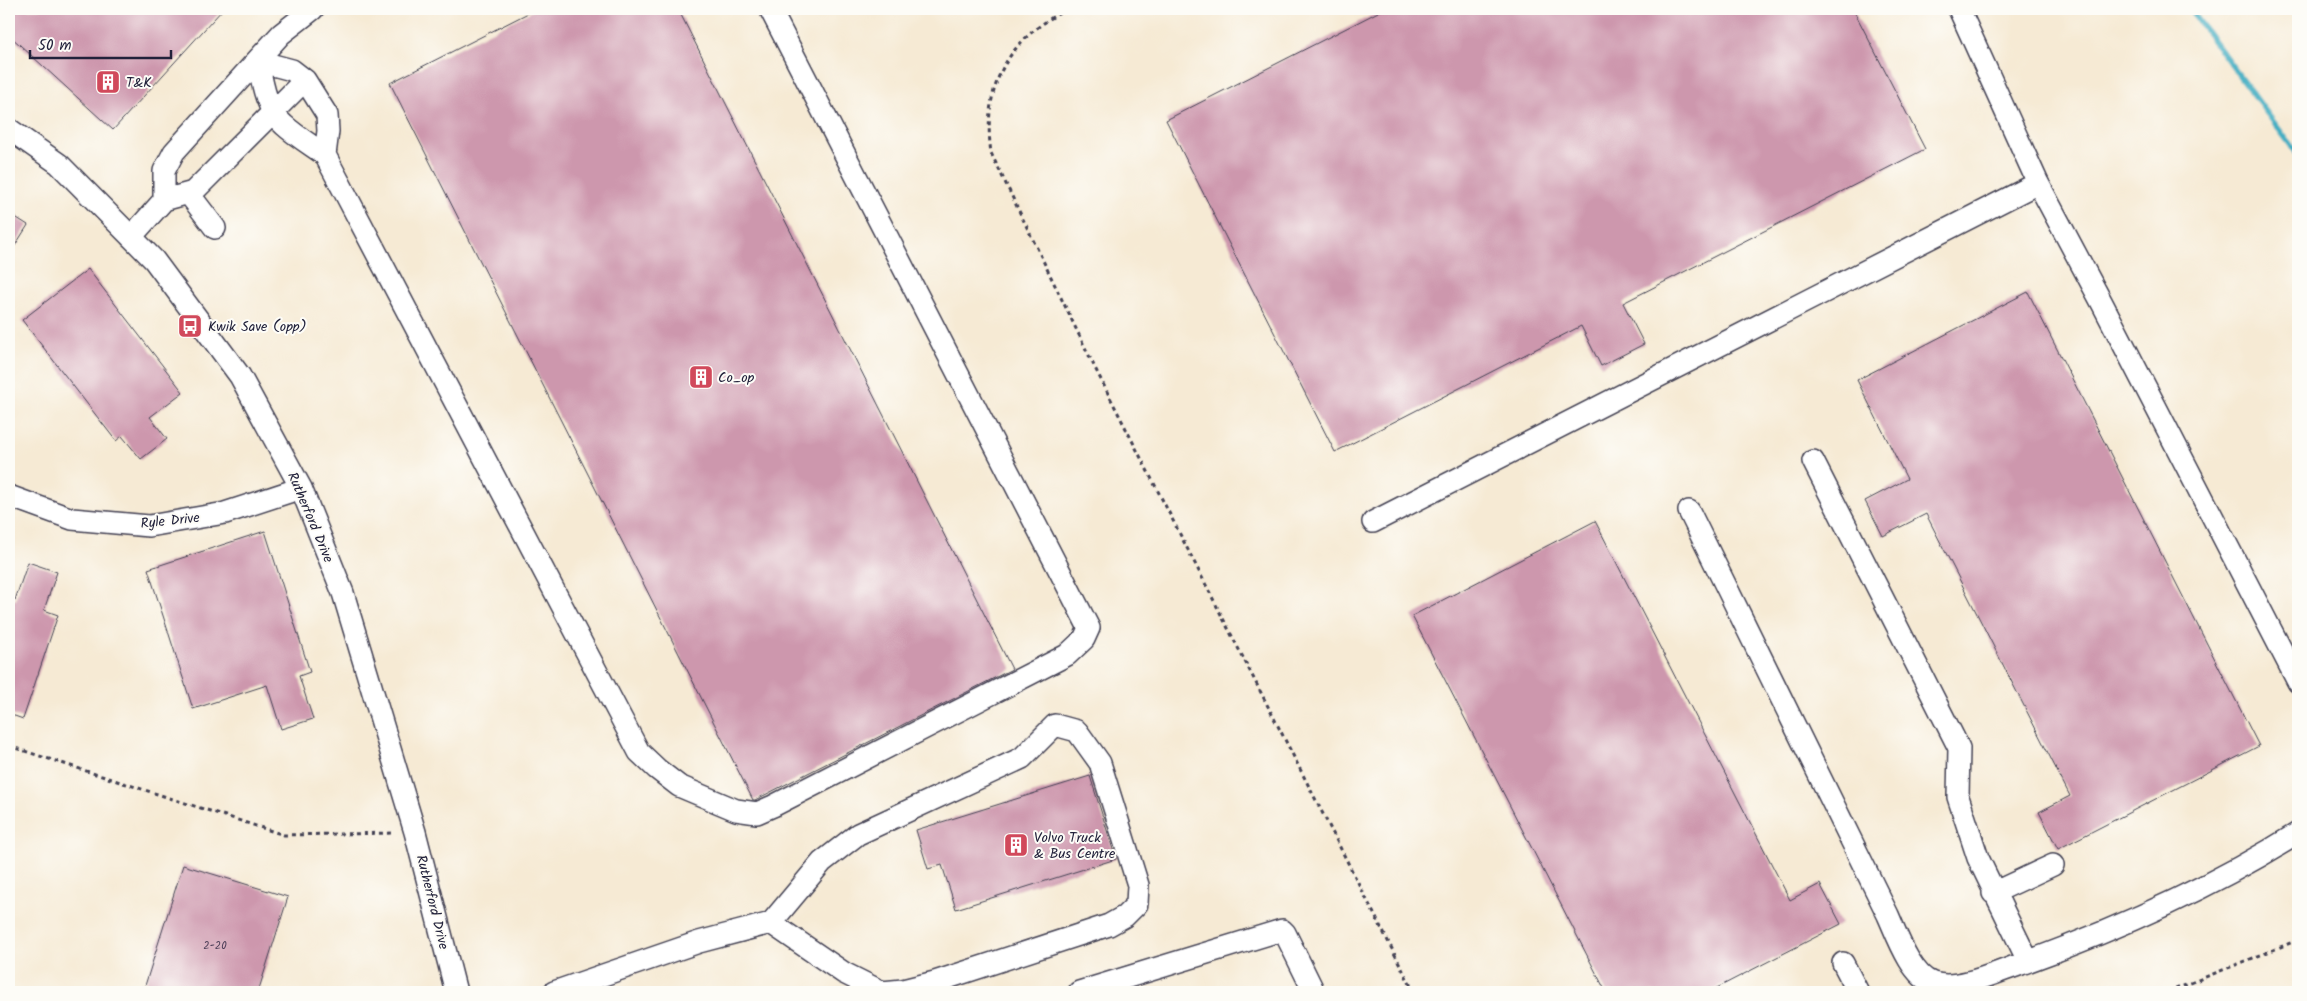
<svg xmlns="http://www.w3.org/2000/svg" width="2307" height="1001" font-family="Kalam,sans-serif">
<rect width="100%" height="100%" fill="#fdfcf7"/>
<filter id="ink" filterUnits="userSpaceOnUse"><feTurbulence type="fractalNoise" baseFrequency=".02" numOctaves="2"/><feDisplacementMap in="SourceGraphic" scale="10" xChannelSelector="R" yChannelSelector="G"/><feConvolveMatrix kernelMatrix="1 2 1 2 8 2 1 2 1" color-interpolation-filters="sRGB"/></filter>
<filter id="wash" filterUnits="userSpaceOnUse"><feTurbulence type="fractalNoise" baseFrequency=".0096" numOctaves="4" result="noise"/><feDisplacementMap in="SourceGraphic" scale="20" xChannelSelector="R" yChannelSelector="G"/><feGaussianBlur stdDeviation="1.12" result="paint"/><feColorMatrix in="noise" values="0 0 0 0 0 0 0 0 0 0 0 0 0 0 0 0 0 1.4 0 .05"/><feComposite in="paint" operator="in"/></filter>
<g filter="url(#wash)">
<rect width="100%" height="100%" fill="#f6ead4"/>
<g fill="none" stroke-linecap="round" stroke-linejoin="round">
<!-- stream -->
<path stroke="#45afc3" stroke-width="5.5" d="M2190,9l108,146"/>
</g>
<g id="blocks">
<!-- building -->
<path fill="#cd97ad" d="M9,9h214l-110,121 -104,-95z
M536,9h142l334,660 -257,131h-2l-363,-717z
M1384,9h469l72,140 -302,154 21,41 -43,22 -20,-40 -246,126 -169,-332z
M9,213l19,12 -19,30z
M88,269l95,123 -33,25 17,22 -26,20 -19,-23 -6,5 -94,-121z
M2028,292l231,454 -201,103 -19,-37 31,-16 -144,-282 -43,22 -18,-35 42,-22 -50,-99z
M1595,521l195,379 30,-16 21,40 -132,68h-103l-194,-376z
M265,531l45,141 -11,4 14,43 -32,10 -14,-44 -74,24 -45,-140z
M28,562l29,10 -13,38 14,5 -35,104 -14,-5v-116l6,2z
M1090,776l26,83 -160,50 -14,-44 -14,4 -12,-39z
M183,865l105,32 -30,95h-115z"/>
</g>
</g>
<g filter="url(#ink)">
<use href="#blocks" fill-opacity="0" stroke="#424052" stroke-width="1"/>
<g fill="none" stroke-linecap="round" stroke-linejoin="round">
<defs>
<path id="minor" d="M1959,9l79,174 64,120 196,379
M9,129l50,35 95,96 86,116 61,112 42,105 72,239 41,160
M325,155l3,-24 -1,-16 -22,-35 -13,-10 -34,-9c4,21 8,49 26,64 12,11 27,20 41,30l314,597 18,17 22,17 57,24 21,3 16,-7 294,-151 17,-16 5,-11 -319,-619
M189,194l26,34
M164,200v-29l10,-19 107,-118 32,-25
M131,237l33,-37 29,-8 112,-112
M1813,461l146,287 -1,49 20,61 50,103
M9,496l63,23 77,7 76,-13 76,-25
M1689,511l199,404c9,20 23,61 45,68 25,8 64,-11 88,-19 97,-35 190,-76 277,-131
M1373,522l665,-339
M1993,893l60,-28
M1843,963l15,29
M554,992l145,-50 72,-19 51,-61 36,-28 164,-76 33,-33 22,6 23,32 38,122 -1,19 -12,12 -16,9 -174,57 -32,8 -21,2 -38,-19 -73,-50
M1079,992l203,-62 3,3 29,59"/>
</defs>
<!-- minor casing -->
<use href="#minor" stroke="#424052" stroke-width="24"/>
<!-- path -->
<path stroke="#424052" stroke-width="3" stroke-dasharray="4 4" stroke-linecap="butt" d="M1067,9c-60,31 -85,77 -76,144l104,215 319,624
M9,746l275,89 110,-2
M2168,992l130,-52"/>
<!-- minor -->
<use href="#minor" stroke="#fff" stroke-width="21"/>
</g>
</g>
<!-- icons -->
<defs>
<symbol id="building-square" viewBox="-11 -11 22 22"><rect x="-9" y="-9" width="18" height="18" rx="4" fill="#d1495b" stroke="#fdfcf7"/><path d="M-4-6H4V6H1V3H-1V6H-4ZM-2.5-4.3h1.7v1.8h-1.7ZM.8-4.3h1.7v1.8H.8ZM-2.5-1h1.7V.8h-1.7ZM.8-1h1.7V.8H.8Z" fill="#fff"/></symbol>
<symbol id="bus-square" viewBox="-11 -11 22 22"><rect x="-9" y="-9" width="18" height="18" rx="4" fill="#d1495b" stroke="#fdfcf7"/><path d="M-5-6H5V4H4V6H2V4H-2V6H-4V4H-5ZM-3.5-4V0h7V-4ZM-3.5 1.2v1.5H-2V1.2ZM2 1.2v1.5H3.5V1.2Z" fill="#fff"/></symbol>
</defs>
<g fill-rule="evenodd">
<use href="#building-square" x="94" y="68" width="28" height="28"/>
<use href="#bus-square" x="176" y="312" width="28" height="28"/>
<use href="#building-square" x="687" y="363" width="28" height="28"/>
<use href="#building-square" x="1002" y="831" width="28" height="28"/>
</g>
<g text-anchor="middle" stroke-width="4" stroke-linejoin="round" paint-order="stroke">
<!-- number labels -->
<g font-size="11" fill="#4d3f58">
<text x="215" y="949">2-20</text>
</g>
<!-- poi labels -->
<g font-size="14" fill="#22223b" stroke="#fdfcf7" text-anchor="start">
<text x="126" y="87">T&amp;K</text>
<text x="208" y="331">Kwik Save (opp)</text>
<text x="718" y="382">Co_op</text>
<text x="1034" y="842">Volvo Truck<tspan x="1034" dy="16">&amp; Bus Centre</tspan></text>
</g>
<!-- street labels -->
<g font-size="14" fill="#22223b" stroke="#fdfcf7">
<text transform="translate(311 517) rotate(67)" y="5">Rutherford Drive</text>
<text transform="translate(170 520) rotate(-6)" y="5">Ryle Drive</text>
<text transform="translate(433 902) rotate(76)" y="5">Rutherford Drive</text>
</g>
</g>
<!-- margin -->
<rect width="2307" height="1001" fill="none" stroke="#fdfcf7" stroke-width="30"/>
<!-- scale -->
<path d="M30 50v8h141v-8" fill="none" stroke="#22223b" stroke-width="2.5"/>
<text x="38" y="50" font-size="15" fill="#22223b" stroke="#fdfcf7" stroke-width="4" paint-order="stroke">50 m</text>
</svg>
